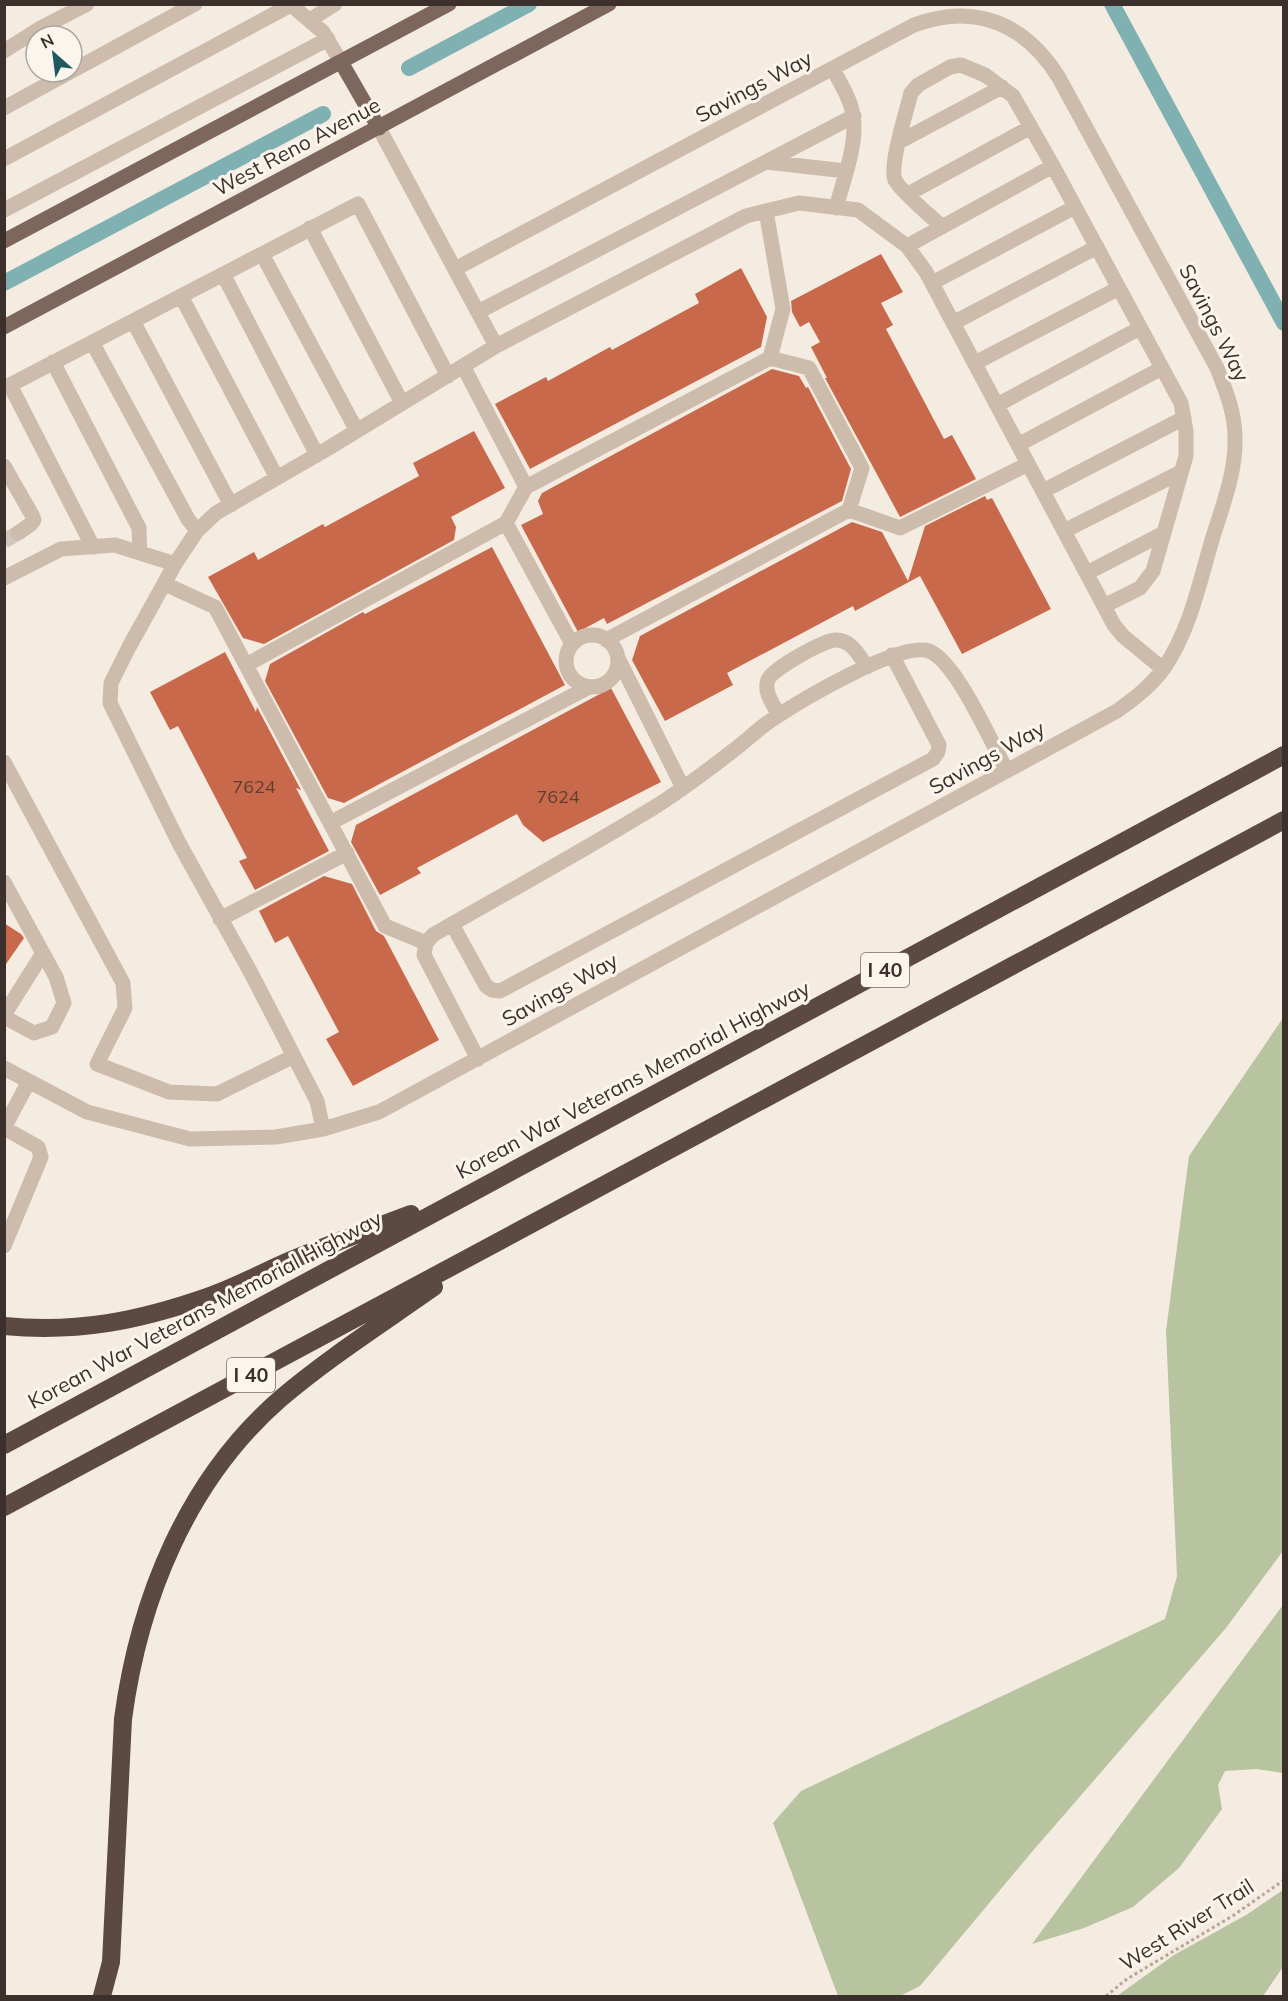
<svg xmlns="http://www.w3.org/2000/svg" width="1288" height="2001" font-family="Mulish,sans-serif">
<rect width="100%" height="100%" fill="#f4ebe1"/>
<!-- green -->
<path fill="#b8c4a0" d="M1283,1018v533l-57,77 -195,225 -111,133 -20,10h-62l-65,-173 28,-32 364,-172 12,-43 -11,-245 23,-175z
M1283,1605v168l-27,-4 -31,2 -7,14 4,24 -43,59 -46,39 -49,21 -52,16z
M1283,1890v77l-20,29h-146l57,-41 72,-40z"/>
<g fill="none" stroke-linecap="round" stroke-linejoin="round">
<!-- canal -->
<path stroke="#7fb0b2" stroke-width="16" d="M1112,4l172,319
M409,68l120,-64
M4,283l319,-169"/>
</g>
<!-- building -->
<path fill="#c8694b" d="M881,254l22,38 -22,11 12,22 -7,4 58,110 8,-4 24,44 -76,38 -75,-139h2l-16,-31 9,-5 -11,-20 -9,5 -8,-15 -1,-11z
M741,268l26,49 -6,30 -231,122 -35,-65 51,-27 2,4 62,-34 2,3 87,-47 -4,-9z
M772,369l27,7 7,12 2,-1 43,82 -9,32 -235,123 -3,-6 -26,14 -57,-107 22,-11 -5,-13 4,-8z
M474,431l31,57 -54,29 5,10 -2,13 -190,104 -21,-6 -35,-61 46,-25 4,8 65,-36 2,3 94,-51 -6,-13z
M985,496l2,4 5,-2 59,111 -89,45 -42,-78 -65,35 -2,-5 -126,67 6,12 -68,36 -33,-61 8,-24 212,-114 30,10 26,49 17,-55z
M492,547l73,138 -221,118 -16,-5 -63,-117 5,-17 93,-52 2,2z
M225,652l31,60 1,-5 44,83 -5,-2 33,63 -74,39 -16,-29 8,-3 -69,-132 -8,4 -20,-38z
M611,688l50,94 -118,60 -20,-17 -6,-11 -100,54 4,5 -41,22 -29,-53 5,-17z
M324,876l28,8 24,47 8,5 55,104 -86,46 -27,-47 13,-7 -51,-96 -13,7 -16,-32z
M4,923l17,11 3,4 -20,29z"/>
<g fill="none" stroke-linecap="round" stroke-linejoin="round">
<!-- minor-tunnel -->
<path stroke="#cfc6bd" stroke-width="15" stroke-dasharray="15 8" stroke-linecap="butt" d="M4,541l14,-8"/>
<!-- path -->
<path stroke="#b9a596" stroke-width="3" stroke-dasharray="3 3" stroke-linecap="butt" d="M1106,1996l21,-17 107,-64 50,-35"/>
<!-- minor -->
<path stroke="#cdbbac" stroke-width="15" d="M290,4l33,28 18,30
M310,20l25,-16
M4,51l35,-22 48,-25
M833,69c7,14 18,30 20,47 5,27 -10,65 -17,92
M72,71l123,-67
M4,108l66,-36
M379,128l117,218
M899,142l103,-55
M4,159l287,-154
M766,162l80,9
M908,194l123,-67
M4,210l324,-171
M766,211l17,98 -13,49 39,10 53,100 -13,42
M942,227c-11,-11 -41,-35 -47,-47 -6,-15 12,-70 16,-87l7,-8 32,-18 11,-2 24,10 28,21 40,70 128,237 5,28v25l-33,115 -13,17 -36,18
M310,228l92,175
M907,246l146,-80
M262,254l95,177
M223,274l94,181
M932,283l143,-76
M181,296l96,182
M478,312l376,-196
M133,321l98,184
M953,323l144,-76
M92,342l96,177 9,12
M53,362l86,166 1,25
M975,363l144,-75
M463,366l63,121 244,-129
M997,405l143,-77
M1018,445l144,-77
M4,466l28,49 2,5 -3,4 -13,9
M1043,491l141,-73
M506,523l20,-36
M1064,531l117,-59
M93,547l-83,-162 348,-181 90,172
M175,564l-46,83 -18,36 -1,20 69,140 72,130 66,128 6,28
M1087,573l77,-40
M4,578l57,-29 54,-4 60,19 22,-33 19,-18 111,-64 169,-103 250,-130 53,-13 59,7 49,36 19,26 188,353 9,11 40,33
M165,584l50,23 170,319 41,17
M566 661a26 26 0 1 1 52 0a26 26 0 1 1-52 0Z
M606,640l243,-130 51,18 128,-64
M618,658l65,130
M246,665l260,-142 66,121
M779,715c-5,-10 -16,-23 -11,-35 4,-11 56,-40 68,-40 16,0 23,16 31,27
M4,762l119,221 2,25 -28,56 72,28 48,2 77,-38
M330,823l259,-136
M4,882l52,95 8,26 -12,24 -18,6 -30,-16
M220,919l127,-66
M452,924l34,62 6,4 8,1 433,-232 5,-7 1,-7 -47,-90
M4,1015l39,-62
M478,1059l-54,-104 2,-12 7,-8c73,-42 148,-83 220,-127 28,-17 55,-38 81,-58 13,-10 25,-22 39,-31 27,-18 127,-78 156,-68 27,10 63,93 78,120
M4,1068l83,44 103,27 86,-2 47,-8 56,-17 738,-401c18,-13 34,-25 47,-43 26,-38 35,-84 48,-128 10,-33 24,-67 23,-102 0,-25 -9,-47 -18,-70l-158,-290c-33,-54 -84,-76 -145,-53l-459,244
M4,1128l34,19 3,10 -37,89
M4,1128l25,-47"/>
<!-- major -->
<path stroke="#7d675c" stroke-width="15" d="M341,62l38,66
M4,241l445,-237
M4,327l605,-323"/>
<!-- highway -->
<path stroke="#5c4a42" stroke-width="18" d="M4,1326c74,7 134,-5 203,-29 29,-10 56,-25 84,-37 40,-16 80,-31 120,-46
M4,1445l1280,-690
M4,1507l1280,-687
M102,1996l9,-34 12,-243c16,-120 64,-239 157,-320 48,-41 103,-76 154,-112"/>
</g>
<g text-anchor="middle" stroke-width="6" stroke-linejoin="round" paint-order="stroke">
<!-- number labels -->
<g font-size="18" fill="#5e3e33">
<text x="254" y="793">7624</text>
<text x="558" y="803">7624</text>
</g>
<!-- shield labels -->
<g fill="#fbf5ee" stroke="#756b66" stroke-width="1.5">
<rect x="861" y="953" width="48" height="34" rx="4.5"/>
<rect x="227" y="1358" width="48" height="34" rx="4.5"/>
</g>
<g font-size="20" font-weight="bold" fill="#3b302b">
<text x="885" y="977">I 40</text>
<text x="251" y="1382">I 40</text>
</g>
<!-- street labels -->
<g font-size="21" fill="#3b302b" stroke="#fbf5ee">
<text transform="translate(754 87) rotate(-28)" y="7">Savings Way</text>
<text transform="translate(297 147) rotate(-28)" y="7">West Reno Avenue</text>
<text transform="translate(1214 323) rotate(63)" y="7">Savings Way</text>
<text transform="translate(987 758) rotate(-29)" y="7">Savings Way</text>
<text transform="translate(560 990) rotate(-29)" y="7">Savings Way</text>
<text transform="translate(633 1080) rotate(-28)" y="7">Korean War Veterans Memorial Highway</text>
<text transform="translate(205 1310) rotate(-28)" y="7">Korean War Veterans Memorial Highway</text>
<text transform="translate(1187 1925) rotate(-32)" y="7">West River Trail</text>
</g>
</g>
<!-- border -->
<rect width="1288" height="2001" fill="none" stroke="#3b302b" stroke-width="12"/>
<!-- north arrow -->
<g transform="translate(54 54) rotate(332)"><circle r="28" fill="#fbf5ee" stroke="#aea6a0" stroke-width="1.5"/>
<path d="M0-4.5L10 22L0 15L-10 22Z" fill="#1f5a5e"/>
<text y="-9" font-size="16" font-weight="bold" text-anchor="middle" fill="#3b302b">N</text>
</g>
</svg>
